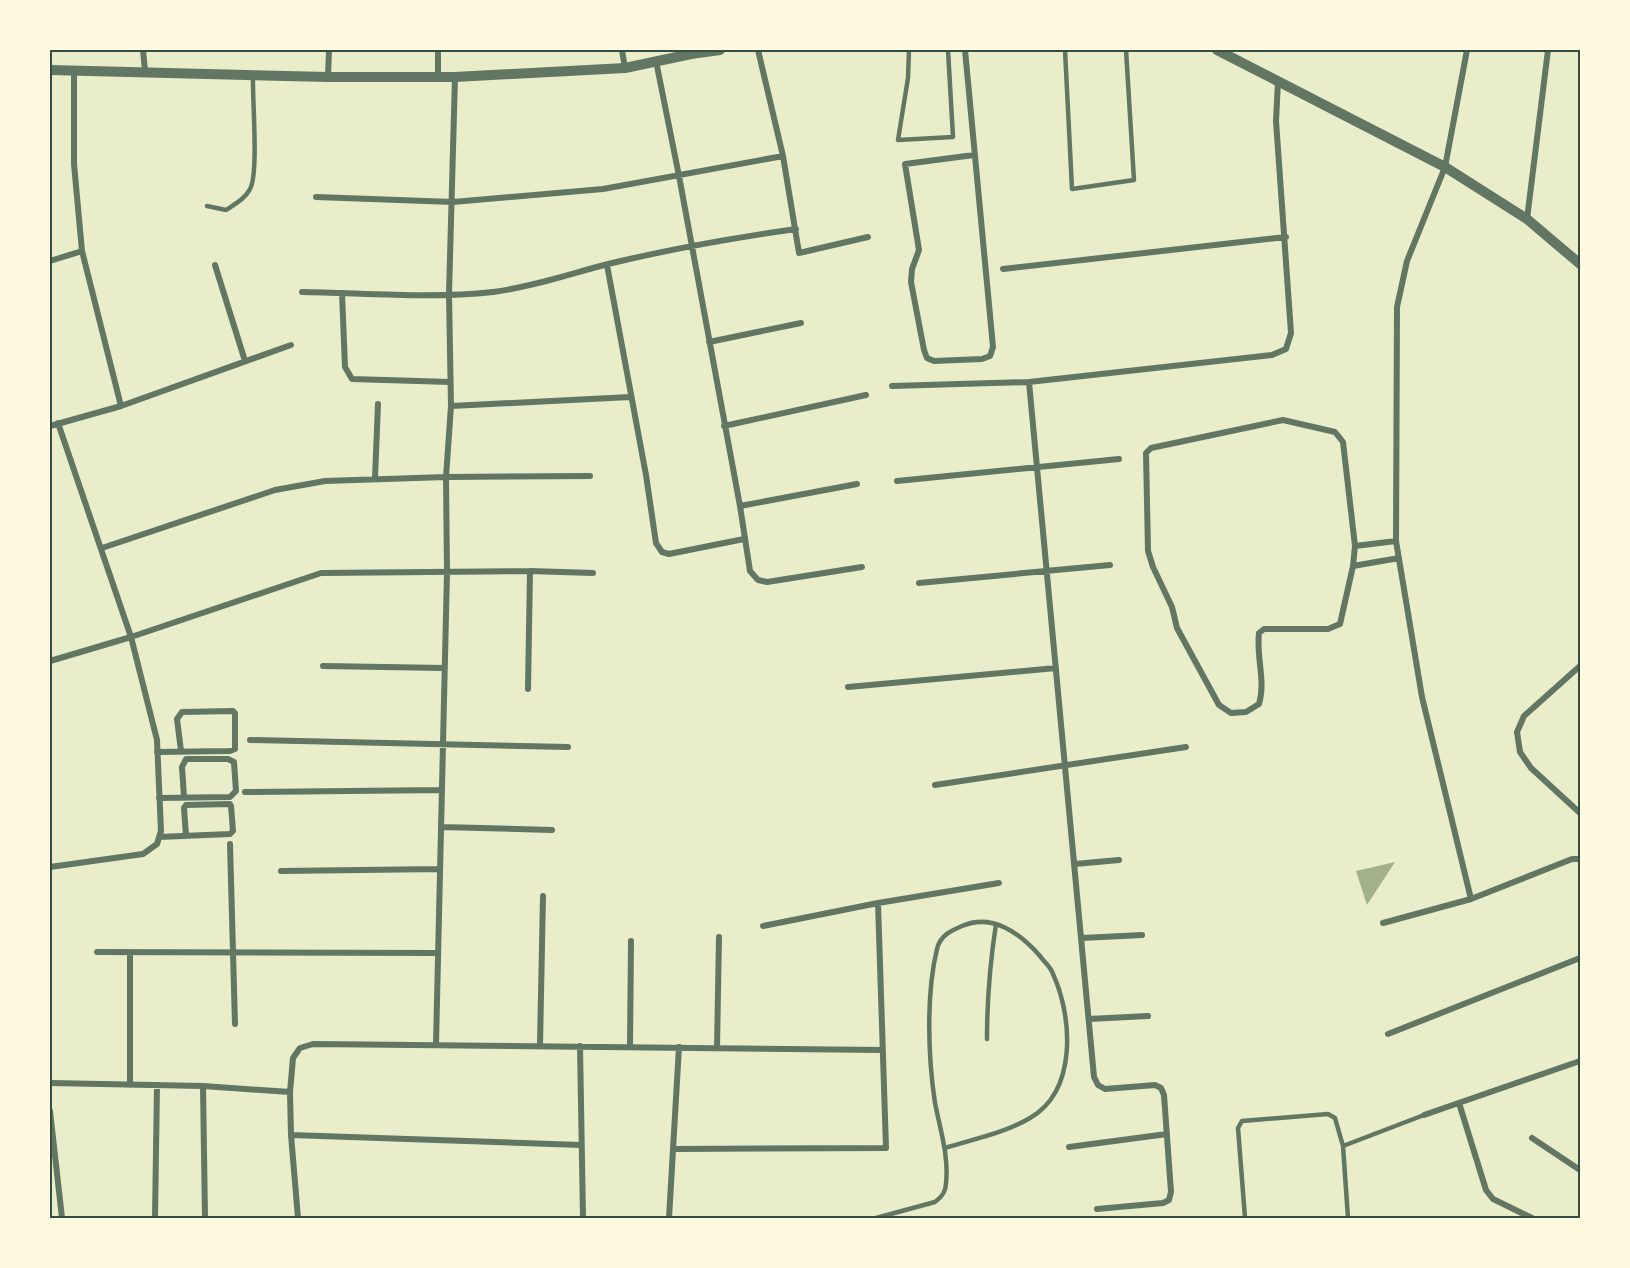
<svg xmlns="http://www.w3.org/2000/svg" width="1630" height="1268" font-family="Spectral,serif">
<rect width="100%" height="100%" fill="#e9edc9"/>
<!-- water -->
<path fill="#a3b18a" d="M1395,862l-28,43 -11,-34z"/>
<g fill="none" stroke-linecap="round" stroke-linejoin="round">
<!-- service -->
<path stroke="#617663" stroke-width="4.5" d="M909,50l-1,28 -10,62 55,-3 -5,-87
M1065,50l7,139 62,-9 -8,-130
M207,206l19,4c9,-6 19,-11 24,-21 9,-16 2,-91 3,-115
M987,1039c0,-39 3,-76 9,-115
M1343,1146l81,-31
M876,1218l59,-16c7,-5 11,-10 11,-19 3,-27 -6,-54 -11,-80 -7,-46 -9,-109 2,-154 3,-13 13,-18 25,-23 30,-13 58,7 78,30 4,6 11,11 13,18 20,44 24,117 -23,144 -25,15 -57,21 -85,30
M1245,1218l-7,-90 4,-7 86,-7 7,4 8,28 5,72"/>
<!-- minor -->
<path stroke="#617663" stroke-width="6" d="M143,50l2,21
M438,50v27
M622,50l3,18
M758,50l25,106 16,97 69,-16
M965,50l28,297 -3,9 -8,3 -48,2 -7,-3 -3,-8 -13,-68 1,-13 7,-19 -14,-86 69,-9
M1467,50l-22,117 -38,94 -10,46 -1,234 26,156 49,202
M656,61l23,115 61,330 10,65 8,9 9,2 95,-15
M74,72v92l8,87 39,155
M328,77l1,-27
M316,197l137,5 150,-13 180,-33
M1527,219l21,-169
M50,261l32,-10
M215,265l30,96
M607,265l39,210 10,68 6,9 7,2 75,-15
M1003,269l283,-32
M302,292c63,1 128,7 191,0 39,-5 76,-18 115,-28 62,-15 124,-26 188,-35
M342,293l3,74 7,12 98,3
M709,342l92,-19
M1029,382l65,695 4,8 7,4 50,-4 6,3 3,7 7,97 -2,8 -6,3 -66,6
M892,386l137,-4 243,-27 14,-6 5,-16 -15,-212 2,-40
M451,406l179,-9
M50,426l71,-20 170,-61
M724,426l142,-31
M375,478l3,-74
M897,481l222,-22
M740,506l117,-22
M1396,541l-41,5 -12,-104 -8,-10 -52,-12 -132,28 -5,5 2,98 5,16 19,40 5,21 42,77 12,8 15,-1 13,-8c7,-23 -3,-47 0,-71l5,-4h64l12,-5 13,-58 46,-8
M102,548l173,-58 50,-9 121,-4 144,-1
M1353,566l2,-20
M919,583l191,-18
M50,661l81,-24 190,-64 209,-2 63,2
M323,666l121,2
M1580,666l-56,50 -7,16 3,20 11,16 49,45
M848,687l208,-19
M528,689l2,-118
M250,740l318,7
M157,752l73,-1 5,-2v-36l-2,-2 -51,1 -5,7 4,32
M935,785l251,-38
M245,792l197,-2
M159,798l71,-1 6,-6 -2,-29 -6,-3h-42l-4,8 2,30
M441,827l111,3
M159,837l71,-3 3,-3 -2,-25 -1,-2 -44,1 -2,3 2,28
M230,844l5,180
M1075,864l44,-4
M50,867l93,-13 14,-10 4,-13 -4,-91 -26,-103 -73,-214
M281,871l159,-2
M1383,923l88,-24 101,-40h8
M763,926l115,-23 121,-20
M1082,938l60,-3
M97,952l341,1
M1089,1019l59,-3
M1388,1034l192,-76
M436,1044l11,-472 -1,-95 5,-71 -2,-112 6,-217
M540,1045l3,-149
M580,1046l3,172
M630,1046l1,-105
M717,1048l2,-111
M50,1083l153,3 87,6
M130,1085v-132
M203,1086l2,132
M1459,1103l27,87 7,9 39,19
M50,1111l12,107
M1424,1115l156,-54
M291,1135l290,10
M1532,1138l48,32
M1069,1147l98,-13
M673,1149l213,-1 -8,-245
M155,1218l2,-133
M298,1218l-7,-83 -1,-43 3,-34 7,-10 13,-4 569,6
M669,1218l10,-171"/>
<!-- tertiary -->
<path stroke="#617663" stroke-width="10" d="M1217,50l228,117 82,52 53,45
M50,70l278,7h127l170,-9 66,-14 29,-4"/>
</g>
<!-- border -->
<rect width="1630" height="1268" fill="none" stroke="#fefae0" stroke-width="102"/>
<rect x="51" y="51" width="1528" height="1166" fill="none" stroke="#344e41" stroke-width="2"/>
</svg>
